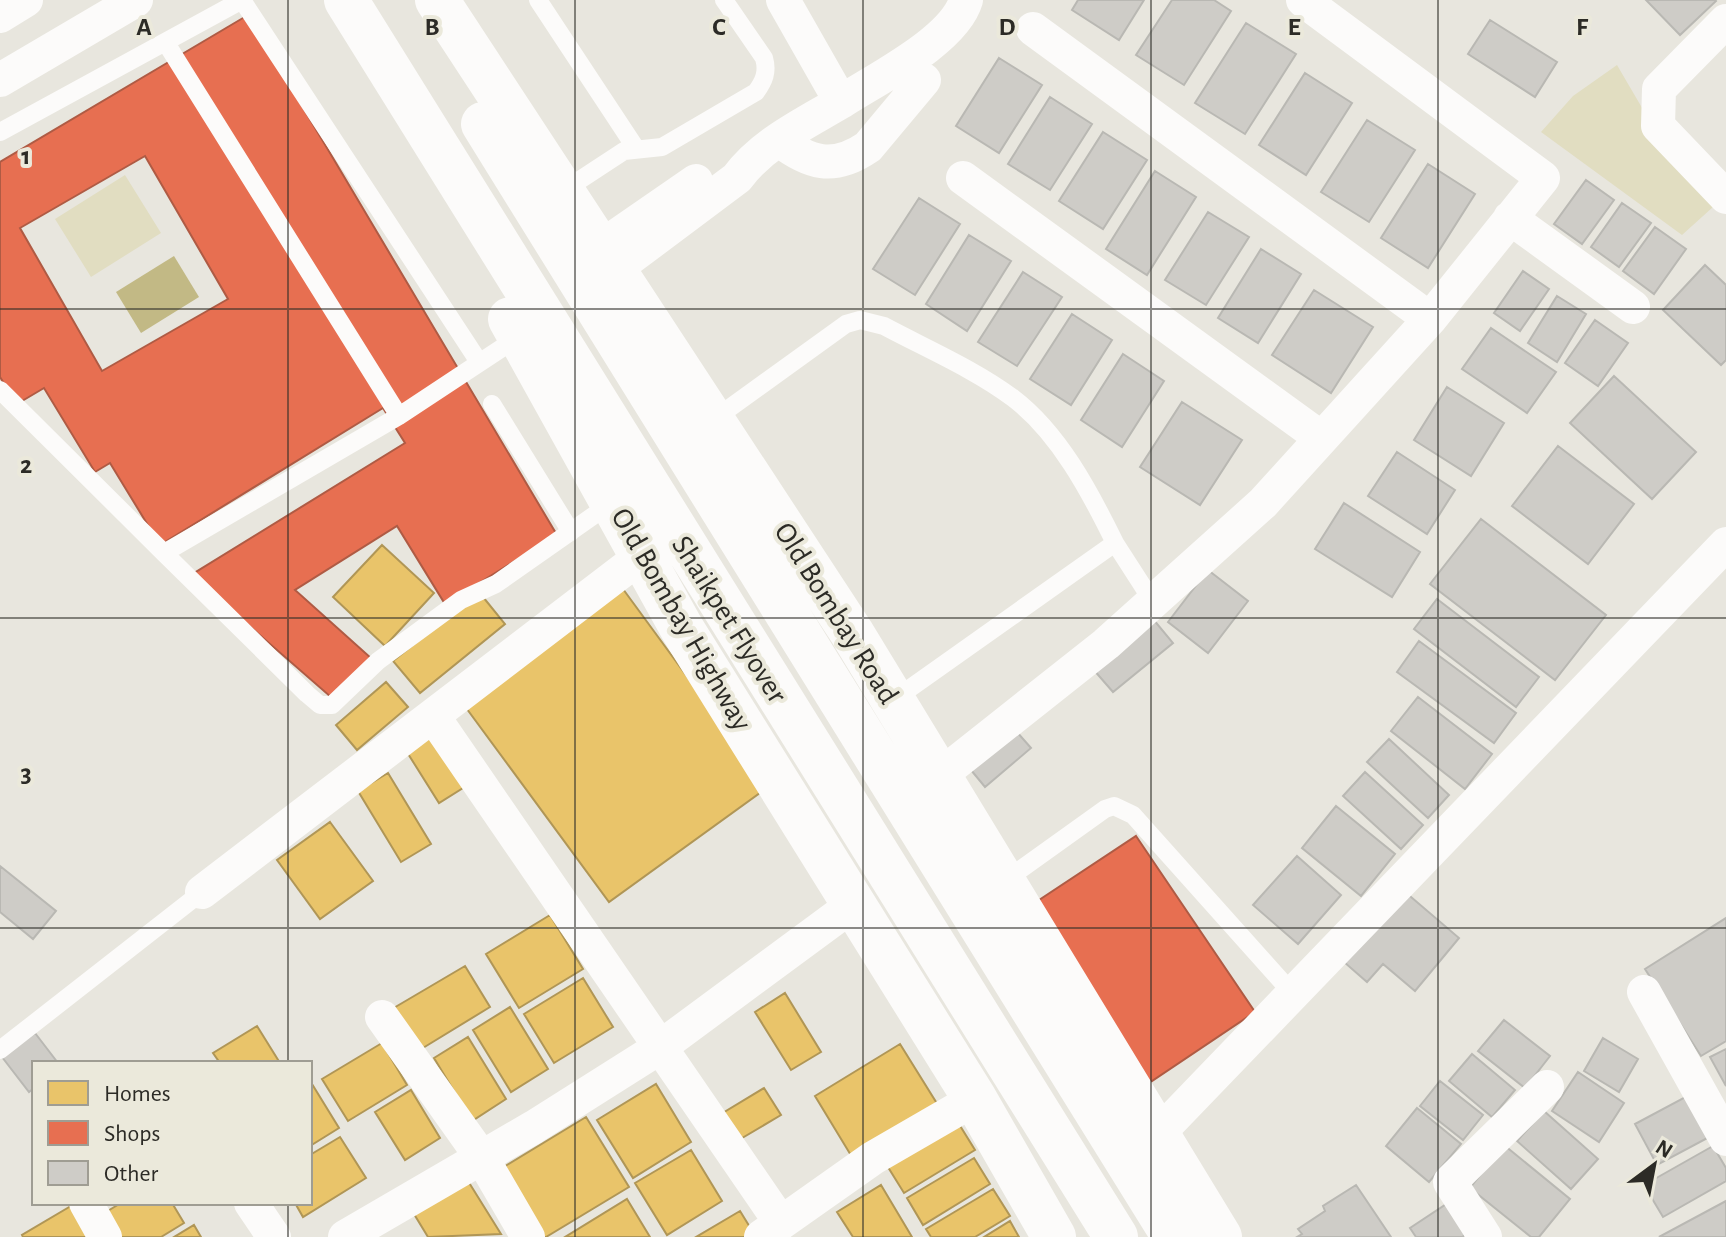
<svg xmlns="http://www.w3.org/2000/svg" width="1726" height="1237" font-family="'Alegreya Sans',sans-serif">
<rect width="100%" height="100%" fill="#e8e6de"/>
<!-- green -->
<path fill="#e1ddc1" d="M1617,65l45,77 51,65 -31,28 -141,-103 32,-36z
M125,175l36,58 -70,44 -36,-58z"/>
<!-- water -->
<path fill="#c2b985" d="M174,256l25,41 -58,36 -25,-41z"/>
<!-- homes -->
<path fill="#e9c46a" stroke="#b09656" stroke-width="2" d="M382,545l52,48 -49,53 -52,-49z
M623,589l145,198 -159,115 -145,-197z
M479,592l26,32 -85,69 -27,-32z
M386,682l22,25 -51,43 -21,-25z
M437,729l34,54 -32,20 -34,-54z
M388,773l43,71 -30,18 -43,-71z
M330,822l43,59 -53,38 -43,-59z
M550,915l33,54 -64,39 -33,-54z
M465,966l25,41 -72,44 -26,-42z
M583,978l30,49 -59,36 -30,-49z
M785,993l36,59 -30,18 -36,-58z
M510,1007l38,62 -37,23 -38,-62z
M257,1026l23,37h-60l-7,-10z
M468,1037l38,62 -34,22 -38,-63z
M382,1043l25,42 -59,36 -26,-42z
M900,1044l41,66 -86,52 -40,-66z
M312,1084l27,44 -29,18v-61z
M656,1084l35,58 -58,36 -36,-58z
M764,1088l17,27 -49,29 -16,-27z
M411,1090l29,48 -35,22 -30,-48z
M954,1116l21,34 -71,43 -21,-34z
M586,1117l43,70 -83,50h-8l-41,-66z
M340,1137l26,41 -63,39 -8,-14h15v-48z
M691,1150l31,51 -55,34 -32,-52z
M974,1158l16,26 -67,41 -16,-27z
M468,1181l33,53 -73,3 -14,-23z
M881,1185l31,52h-59l-16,-25z
M993,1189l17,27 -35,21h-44l-5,-8z
M627,1199l23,38h-85z
M76,1203l24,34h-77l-1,-2z
M121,1203h51l12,20 -23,14h-40l-15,-25z
M740,1211l16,26h-60z
M1010,1221l9,16h-35z
M194,1225l7,12h-27z"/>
<!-- shops -->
<path fill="#e76f51" stroke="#af5b44" stroke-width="2" fill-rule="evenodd" d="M248,15l309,520 -112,69 -48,-78 -102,64 77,69 -40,39 -141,-123 214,-132 -22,-35 -223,137 -50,-82 -15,9 -51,-84 -27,16 -17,-27v-215zM145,156l83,143 -126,72 -82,-143z
M1136,836l119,176 -109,73 -119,-177z"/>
<!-- building -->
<path fill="#ceccc7" stroke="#b9b8b3" stroke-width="2" d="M1078,0h66l-25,40 -47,-30z
M1172,0h42l17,11 -47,74 -48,-30z
M1646,0h69l1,1 -36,34z
M1490,20l67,42 -22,35 -67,-43z
M1246,23l50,31 -51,80 -50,-31z
M999,58l43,27 -43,68 -43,-27z
M1305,73l47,30 -46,72 -47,-30z
M1050,97l42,27 -42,66 -42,-26z
M1367,120l48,30 -46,72 -48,-30z
M1103,132l44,28 -44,69 -44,-28z
M1428,164l47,30 -47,74 -47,-30z
M1155,171l41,26 -49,78 -41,-26z
M1586,180l28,20 -32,44 -28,-20z
M919,198l41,26 -45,71 -42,-26z
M1622,203l29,20 -32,44 -28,-20z
M1208,212l41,25 -43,68 -41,-25z
M1655,227l31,22 -32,45 -31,-23z
M969,235l42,26 -44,70 -41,-27z
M1261,249l40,25 -43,69 -40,-25z
M1705,265l21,20v75l-5,5 -58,-55z
M1523,271l26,18 -29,42 -26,-18z
M1023,272l39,25 -45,69 -39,-24z
M1314,290l59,37 -42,66 -59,-38z
M1557,296l29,18 -29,48 -29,-19z
M1072,314l40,26 -41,65 -41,-26z
M1595,320l33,23 -30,43 -33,-23z
M1491,328l65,44 -29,41 -65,-44z
M1123,354l41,27 -42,66 -41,-27z
M1614,376l82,76 -44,47 -82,-76z
M1447,387l57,36 -33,53 -57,-36z
M1182,402l60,38 -42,65 -60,-38z
M1558,446l76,58 -46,60 -76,-58z
M1397,452l58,38 -28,44 -59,-38z
M1344,503l76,49 -28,45 -77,-48z
M1481,519l125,96 -51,65 -125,-96z
M1208,570l40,31 -40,52 -40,-31z
M1437,599l102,78 -23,30 -102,-78z
M1153,619l20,24 -60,49 -20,-23z
M1419,641l97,72 -22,30 -97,-71z
M1418,697l74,57 -27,35 -74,-58z
M1016,731l15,17 -46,39 -14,-17z
M1389,739l60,56 -21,23 -61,-56z
M1365,772l58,53 -22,24 -58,-53z
M1336,806l59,48 -34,42 -59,-48z
M1297,856l44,39 -43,49 -45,-39z
M0,866l56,45 -23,28 -33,-27z
M1404,891l55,47 -44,53 -32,-27 -16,18 -23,-20z
M1726,918v123l-25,15 -56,-87z
M1504,1020l46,36 -25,32 -47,-37z
M35,1033l23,30h-24v25l-5,4 -27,-35z
M1603,1038l35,21 -19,33 -35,-21z
M1726,1049v37l-16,-29z
M1472,1054l43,36 -23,27 -43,-36z
M1578,1072l46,31 -25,39 -47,-31z
M1440,1081l43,34 -20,25 -43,-34z
M1691,1094l22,41 -56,30 -22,-41z
M1417,1108l44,36 -32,38 -43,-36z
M1544,1111l54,48 -27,30 -54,-48z
M1504,1145l66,54 -31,38h-8l-61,-49z
M1713,1146l13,22v13l-63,36 -19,-32z
M1356,1185l35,52h-94l5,-3 -4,-5 27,-18 -2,-5z
M1451,1201l20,30 -9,6h-46l-6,-9z
M1726,1201v36h-67z"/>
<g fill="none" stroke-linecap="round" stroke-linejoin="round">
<!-- service -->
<path stroke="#fcfbfa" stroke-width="18" d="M242,0l237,362
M538,0l97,147
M166,43l233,373
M0,132l242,-132
M563,191l61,-40 38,-4 94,-55c8,-11 12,-20 8,-34l-40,-58
M0,390l164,163 235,-137 121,-80
M492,404l79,128
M713,420l133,-96 14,-4 24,6c43,23 90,43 129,72 46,35 77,94 102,145l-223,158
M1115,543l38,59
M164,553l143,141 13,11h12l46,-44 83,-61 35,-16 117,-82
M1003,882l102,-73 9,-3 19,9 160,179
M0,1050l202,-158"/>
<!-- minor -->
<path stroke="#fcfbfa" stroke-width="34" d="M0,16l26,-16
M1726,21l-67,68 -1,37 68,71
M1033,29l397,290
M0,80l136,-80
M841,102c35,-23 113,-61 125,-102
M779,140c30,23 54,31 89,7l56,-67
M963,178l357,259
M1510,218l123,89
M599,248l97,-67
M614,270l123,-92c26,-35 67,-54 104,-76l-58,-102
M433,716l348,507
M938,777l168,-133 157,-141 167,-184 113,-141 -240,-178
M202,892l441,-337
M1644,992l82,147
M382,1017l100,141 46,79
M1157,1135l569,-591
M86,1203l19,34
M251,1203l23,34
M345,1237l189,-110 125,-79 195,-144
M761,1237l112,-79 102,-59
M1485,1237l-35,-55 97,-95"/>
<!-- primary -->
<path stroke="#fcfbfa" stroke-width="44" d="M346,0l770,1237
M437,0l415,633 368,604
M483,124l691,1113
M510,319l171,308 294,472 79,138"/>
</g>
<!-- grid -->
<path fill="none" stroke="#2c2b26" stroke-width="2" stroke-opacity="0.55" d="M288,0v1063M575,0v1237M863,0v1237M1151,0v1237M1438,0v1237M0,309h1726M0,618h1726M0,928h1726M288,1203v34"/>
<g text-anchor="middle" stroke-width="8" stroke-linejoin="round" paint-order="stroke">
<!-- street labels -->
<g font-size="30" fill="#2c2b26" stroke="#ebe9db">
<text transform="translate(837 613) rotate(58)" y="10">Old Bombay Road</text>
<text transform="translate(682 619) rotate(60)" y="10">Old Bombay Highway</text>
<text transform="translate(730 619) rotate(58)" y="10">Shaikpet Flyover</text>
</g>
</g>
<g font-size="26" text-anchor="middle" font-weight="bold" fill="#2c2b26" stroke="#ebe9db" stroke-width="8" stroke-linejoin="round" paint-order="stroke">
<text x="144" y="35">A</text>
<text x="432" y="35">B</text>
<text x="719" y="35">C</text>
<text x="1007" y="35">D</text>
<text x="1294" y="35">E</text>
<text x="1582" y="35">F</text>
<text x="26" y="164">1</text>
<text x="26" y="473">2</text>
<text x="26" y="782">3</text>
</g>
<!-- legend -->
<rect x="32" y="1061" width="280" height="144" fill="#ebe9db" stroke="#9f9d93" stroke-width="2"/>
<rect x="48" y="1081" width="40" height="24" fill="#e9c46a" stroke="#9f9d93" stroke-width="2"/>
<text x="104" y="1101" font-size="24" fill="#2c2b26">Homes</text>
<rect x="48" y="1121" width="40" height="24" fill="#e76f51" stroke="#9f9d93" stroke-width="2"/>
<text x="104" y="1141" font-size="24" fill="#2c2b26">Shops</text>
<rect x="48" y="1161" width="40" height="24" fill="#ceccc7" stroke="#9f9d93" stroke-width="2"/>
<text x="104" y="1181" font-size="24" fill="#2c2b26">Other</text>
<!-- north arrow -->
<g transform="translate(1654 1165) rotate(32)" stroke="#ebe9db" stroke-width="6" paint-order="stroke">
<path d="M0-6L14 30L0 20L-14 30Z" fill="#2c2b26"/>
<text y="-12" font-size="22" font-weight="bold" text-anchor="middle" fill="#2c2b26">N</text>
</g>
</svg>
